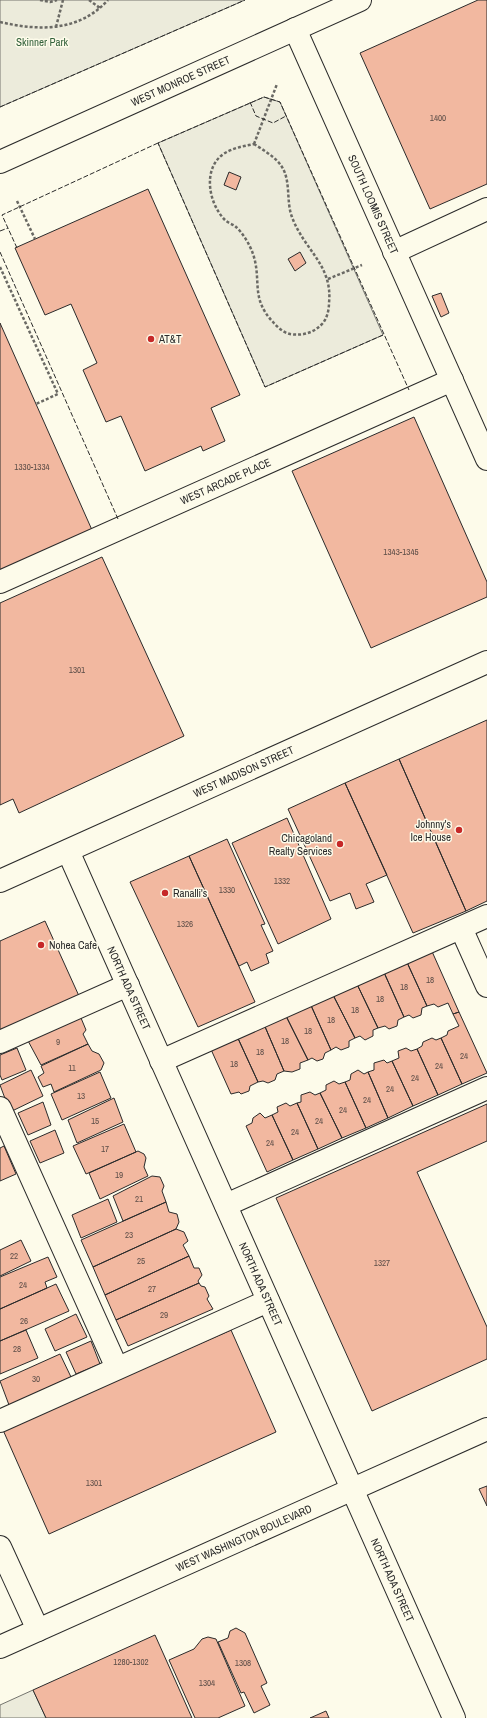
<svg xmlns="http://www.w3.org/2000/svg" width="487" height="1718" font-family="'Archivo Narrow',sans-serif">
<rect width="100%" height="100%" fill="#fdfbea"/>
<!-- green -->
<path fill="#ecebdb" stroke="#74746e" d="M0,0h245l-245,107z
M264,97l16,5 103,233 -118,52 -107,-244z
M33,1690l13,28h-46v-13z"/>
<!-- building -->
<path fill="#f2b8a0" stroke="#2b2b2b" d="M478,0h9v184l-57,25 -70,-156z
M229,172l12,5 -5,13 -12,-5z
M148,189l92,206 -29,13 14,33 -22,10 -2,-5 -56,25 -24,-55 -15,6 -23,-52 14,-7 -26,-59 -26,11 -30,-67z
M300,252l6,11 -11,8 -7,-12z
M441,293l8,20 -8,4 -9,-21z
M0,323l92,207 -92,41z
M414,417l73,165v15l-116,51 -79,-177z
M102,557l82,179 -165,77 -6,-14 -13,6v-202z
M487,720v181l-21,10 -67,-152z
M399,759l67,152 -53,22 -68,-150z
M345,783l42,92 -21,9 8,18 -18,7 -6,-16 -20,8 -42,-92z
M287,818l44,101 -53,25 -46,-101z
M227,839l38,85 -4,1 12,26 -7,3 3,9 -18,8 -4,-9 -8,4 -50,-110z
M189,856l66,146 -57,25 -68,-145z
M45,921l34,75 -79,36v-91z
M430,947l29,65 -6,2 -5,-11 -10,4 -4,-3 -7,2 -22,-48z
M405,958l22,48 -5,2 -1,7 -8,3 -4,-3 -5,2 -22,-49z
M382,968l22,49 -6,3 -1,6 -8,3 -4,-3 -7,2 -23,-48z
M355,980l23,48 -5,2v6l-8,4 -5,-4 -5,2 -24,-47z
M331,991l24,47 -6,3v6l-8,3 -5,-3 -5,3 -22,-49z
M309,1001l22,49 -6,3 -2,6 -6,2 -5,-3 -4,2 -24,-48z
M284,1012l24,48 -8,3v6l-8,3 -8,-1 -21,-49z
M459,1012l28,61 -25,11 -21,-46 6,-3 1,-4 11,-5 -6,-12z
M76,1017l5,1 5,12 -3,4 5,10 -47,21 -14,-26z
M263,1022l21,49 -7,3 -2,6 -7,3 -5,-2 -5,1 -22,-48z
M236,1034l22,48 -8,4 -1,5 -8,3 -2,-2 -8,2 -22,-49z
M432,1038l4,2 5,-2 21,46 -24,11 -21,-46 5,-3 1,-4z
M88,1044l4,7 7,3 5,9 -3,7 -47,22 -3,-8 -8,3 -5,-10 6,-4 -3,-7z
M17,1048l9,22 -24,10 -2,-5v-20z
M406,1048l5,3 6,-2 21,46 -25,11 -21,-45 7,-3 -1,-7z
M384,1060l3,3 5,-2 21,45 -25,12 -20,-46 6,-2v-7z
M31,1070l12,26 -33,16 -10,-27z
M358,1070l6,4 4,-2 20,46 -22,10 -21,-46 5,-2 1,-6z
M100,1072l11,26 -49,22 -11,-26z
M334,1081l5,3 6,-2 21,46 -24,10 -22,-45 6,-3v-5z
M310,1092l5,3 5,-2 22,45 -24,11 -21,-46 4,-1v-7z
M114,1098l9,24 -46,21 -9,-23z
M43,1102l8,23 -23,10 -10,-22z
M286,1103l4,3 7,-3 21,46 -25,11 -21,-45 6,-3 -1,-5z
M487,1104v37l-70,31 70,155v32l-115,52 -96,-213z
M260,1113l5,5 7,-3 21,45 -26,12 -21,-46 6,-3 1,-5z
M124,1124l12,28 -50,22 -13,-28z
M55,1130l9,23 -24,10 -10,-22z
M4,1146l12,28 -16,7v-33z
M138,1151l6,3 2,4 -2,9 4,9 -48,23 -11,-26z
M152,1176l8,1 4,9 -2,5 4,11 -43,19 -10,-25z
M108,1199l9,23 -36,16 -9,-23z
M166,1202l3,10 8,2 2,8 -3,7 -83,38 -12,-27z
M176,1229l8,3 4,9 -5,4 6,11 -84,39 -12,-28z
M21,1240l10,21 -31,15v-26z
M189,1256l5,12h5l3,7 -4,6 1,2 -83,37 -11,-25z
M48,1257l9,20 -12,5 2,6 -47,21v-32z
M199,1283l2,3 4,1 4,9 -2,3 6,10 -85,37 -12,-26z
M56,1284l13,27 -69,30v-32z
M76,1314l11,23 -32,14 -10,-22z
M26,1330l12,28 -38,16v-33z
M231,1330l45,102 -227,102 -46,-104z
M91,1341l9,23 -24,10 -10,-22z
M60,1354l11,23 -62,28 -9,-24z
M487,1486v20l-8,-17z
M236,1628l9,5 22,50 -6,3 9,19 -16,8 -10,-21 -3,1 -23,-51 10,-4 2,-7z
M155,1635l37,83h-146l-13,-28z
M208,1637l8,2 29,67 -27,12h-23l-26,-58 25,-11 8,-10z
M326,1711l3,7h-19z"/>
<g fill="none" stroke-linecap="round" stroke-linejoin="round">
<defs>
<g id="minor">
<path id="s1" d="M295,29l192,430"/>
<path id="s2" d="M0,162l360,-162"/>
<path d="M394,252l93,-43"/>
<path id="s3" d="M0,582l452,-202"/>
<path id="s4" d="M68,851l386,867"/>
<path d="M461,928l26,58"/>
<path d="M0,1042l128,-57"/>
<path d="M161,1061l326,-145"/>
<path d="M0,1108l117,260"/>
<path d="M226,1205l261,-117"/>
<path d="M0,1421l268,-120"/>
<path d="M0,1547l38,83"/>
<path id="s5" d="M0,1647l487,-218"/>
</g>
<g id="major">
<path id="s6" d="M0,881l487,-219"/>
</g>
</defs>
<!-- minor casing -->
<use href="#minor" stroke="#2b2b2b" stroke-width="24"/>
<!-- major casing -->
<use href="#major" stroke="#2b2b2b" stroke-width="24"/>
<!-- path -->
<path stroke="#6a6964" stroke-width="2.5" stroke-dasharray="3 2" stroke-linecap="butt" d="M40,0l10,2 7,-2
M89,0l11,8
M0,22c39,9 79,10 108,-22
M56,27l7,-27
M254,144c9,6 22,13 28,23 9,14 4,35 10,50 12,33 41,48 37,86 0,7 -2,15 -6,20 -9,10 -20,13 -33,11 -6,-1 -13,-7 -17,-12 -23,-24 -11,-42 -20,-68 -3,-9 -10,-21 -18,-28 -3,-2 -7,-3 -10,-6 -17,-17 -23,-53 0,-67 8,-5 19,-7 29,-9z
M254,144l23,-60
M17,201l18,38
M0,267l58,127 -22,10
M328,279l34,-14"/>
<!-- minor -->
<use href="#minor" stroke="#fdfbea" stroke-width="22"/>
<!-- major -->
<use href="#major" stroke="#fdfbea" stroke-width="22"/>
<!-- fence -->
<path stroke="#2b2b2b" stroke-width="1" stroke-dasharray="5 2" stroke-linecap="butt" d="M250,102l6,14 17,7 13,-7
M0,107l245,-107
M0,231l8,-3
M17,248l-15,-33 156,-72
M0,252l118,267
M383,335l-118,52 -107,-244 106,-46 16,5 129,288"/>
</g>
<!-- markers -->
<g fill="#c62828" stroke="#fdfbea" stroke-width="1.5">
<circle cx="151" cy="339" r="4"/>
<circle cx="459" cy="830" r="4"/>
<circle cx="340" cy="844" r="4"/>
<circle cx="165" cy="893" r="4"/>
<circle cx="41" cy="945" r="4"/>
</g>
<g text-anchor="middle" stroke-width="3" stroke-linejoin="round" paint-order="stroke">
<!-- number labels -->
<g font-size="9" fill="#5d4e48">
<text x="438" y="121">1400</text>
<text x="32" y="470">1330-1334</text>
<text x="401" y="555">1343-1345</text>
<text x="77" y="673">1301</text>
<text x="282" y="884">1332</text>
<text x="227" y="893">1330</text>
<text x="185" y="927">1326</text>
<text x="430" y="983">18</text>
<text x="404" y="990">18</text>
<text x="380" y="1002">18</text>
<text x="355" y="1013">18</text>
<text x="331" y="1023">18</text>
<text x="308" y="1034">18</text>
<text x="285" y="1044">18</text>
<text x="58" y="1045">9</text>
<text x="260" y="1055">18</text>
<text x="464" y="1059">24</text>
<text x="234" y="1067">18</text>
<text x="439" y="1069">24</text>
<text x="72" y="1071">11</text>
<text x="415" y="1081">24</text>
<text x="390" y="1092">24</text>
<text x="81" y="1099">13</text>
<text x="367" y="1103">24</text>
<text x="343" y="1113">24</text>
<text x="95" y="1124">15</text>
<text x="319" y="1124">24</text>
<text x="295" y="1135">24</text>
<text x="270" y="1146">24</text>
<text x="105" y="1152">17</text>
<text x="119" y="1178">19</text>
<text x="139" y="1202">21</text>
<text x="129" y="1238">23</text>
<text x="14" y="1259">22</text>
<text x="141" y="1264">25</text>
<text x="382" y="1266">1327</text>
<text x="23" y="1288">24</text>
<text x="152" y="1292">27</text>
<text x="164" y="1318">29</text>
<text x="24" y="1324">26</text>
<text x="17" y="1352">28</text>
<text x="36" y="1382">30</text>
<text x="94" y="1486">1301</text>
<text x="131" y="1665">1280-1302</text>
<text x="243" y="1666">1308</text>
<text x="207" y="1686">1304</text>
</g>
<!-- park labels -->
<g font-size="11" fill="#34623c" stroke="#fdfbea">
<text x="42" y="46">Skinner Park</text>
</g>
<!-- street labels -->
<g font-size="11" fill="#2b2b2b" stroke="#fdfbea">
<text dy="4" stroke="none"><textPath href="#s2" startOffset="198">WEST MONROE STREET</textPath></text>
<text dy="4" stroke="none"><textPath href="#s1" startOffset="192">SOUTH LOOMIS STREET</textPath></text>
<text dy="4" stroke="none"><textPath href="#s3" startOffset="247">WEST ARCADE PLACE</textPath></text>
<text dy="4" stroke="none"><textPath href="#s6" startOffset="267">WEST MADISON STREET</textPath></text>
<text dy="4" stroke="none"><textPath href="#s4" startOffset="150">NORTH ADA STREET</textPath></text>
<text dy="4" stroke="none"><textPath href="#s4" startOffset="474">NORTH ADA STREET</textPath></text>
<text dy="4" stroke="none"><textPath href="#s5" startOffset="267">WEST WASHINGTON BOULEVARD</textPath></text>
<text dy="4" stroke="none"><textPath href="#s4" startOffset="798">NORTH ADA STREET</textPath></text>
</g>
<!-- poi labels -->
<g font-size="11" fill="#2b2b2b" stroke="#fdfbea" text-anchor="start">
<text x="159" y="343">AT&amp;T</text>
<text x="451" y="828" text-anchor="end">Johnny's<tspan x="451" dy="13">Ice House</tspan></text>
<text x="332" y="842" text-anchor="end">Chicagoland<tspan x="332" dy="13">Realty Services</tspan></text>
<text x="173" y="897">Ranalli's</text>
<text x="49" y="949">Nohea Cafe</text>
</g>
</g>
</svg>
